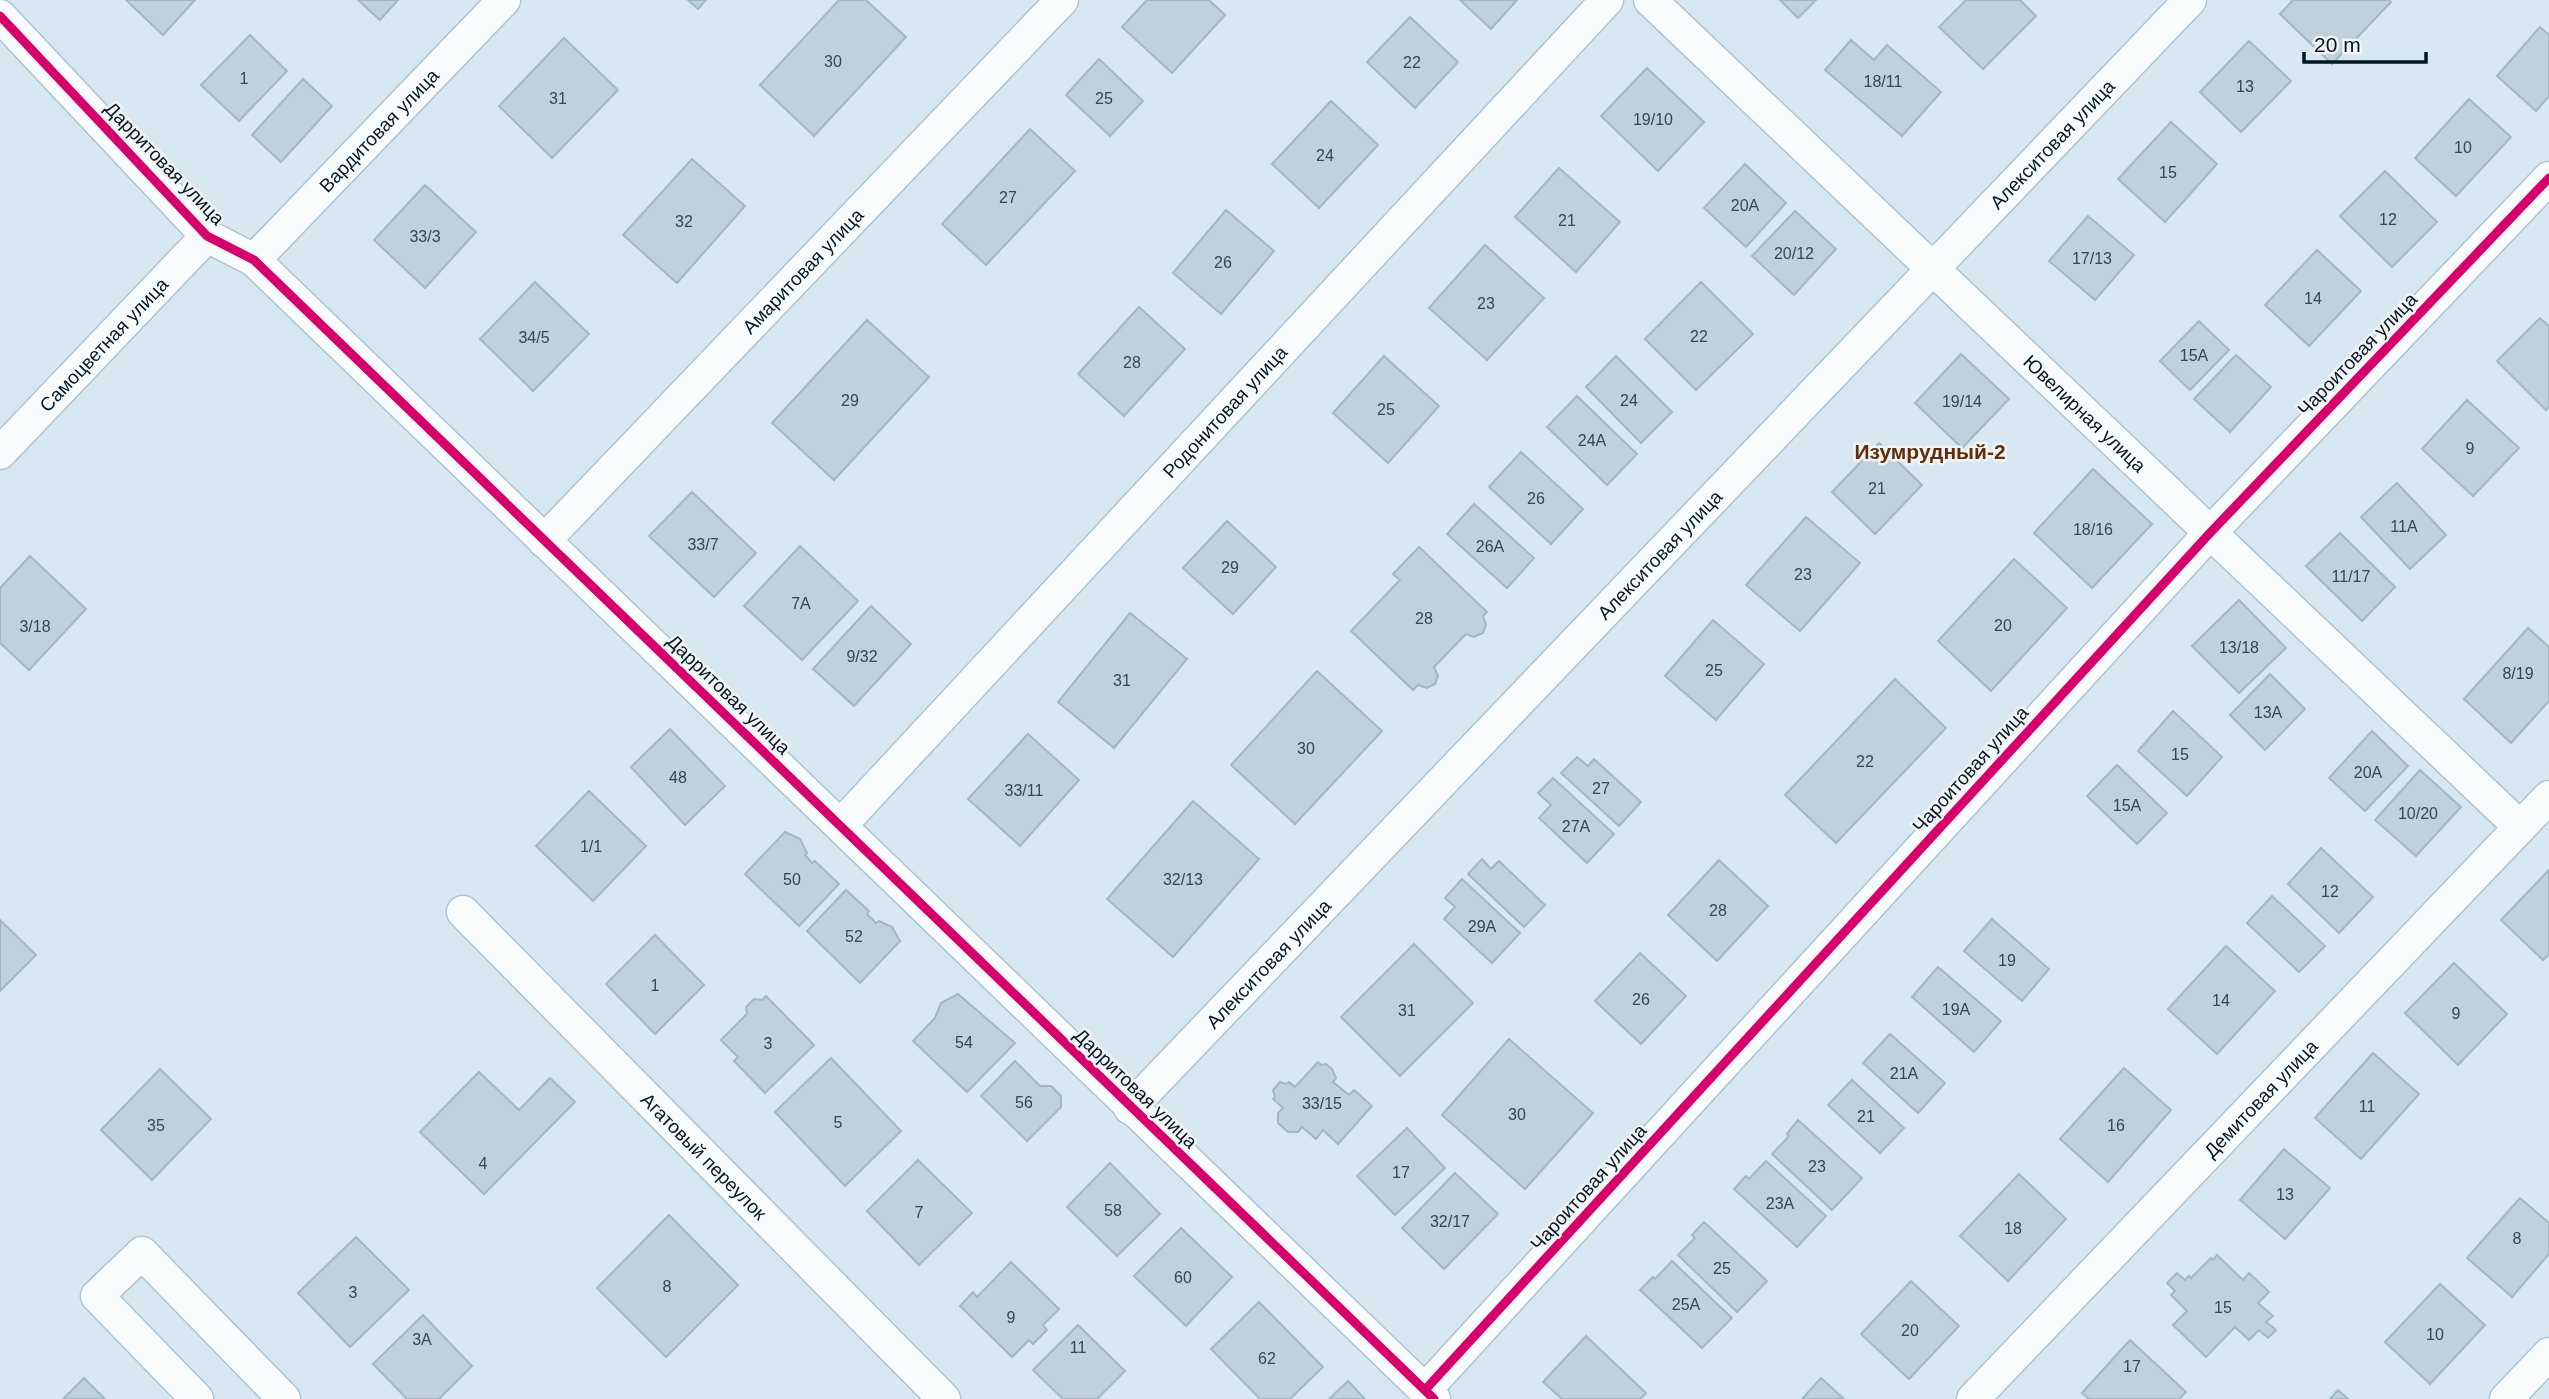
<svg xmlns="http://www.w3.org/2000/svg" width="2549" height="1399" font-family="Helvetica,sans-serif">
<rect width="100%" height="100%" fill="#d7e8f2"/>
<!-- building -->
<path fill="#bed1dc" stroke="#a0b8c5" stroke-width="2" d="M126,0h69l-32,35z
M358,0h40l-18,20z
M688,0h18l-8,9z
M839,0h27l40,37 -92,99 -54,-51z
M1147,0h62l16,15 -53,58 -50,-46z
M1460,0h57l-26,29z
M1780,0h36l-18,18z
M1966,0h54l16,16 -53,53 -44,-42z
M2293,0h96l2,2 -59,62 -52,-50z
M1410,17l48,45 -43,46 -48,-46z
M2540,27l9,8v61l-13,15 -39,-35z
M250,35l37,36 -48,50 -38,-36z
M564,38l54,52 -66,68 -53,-52z
M1851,40l23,20 13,-15 54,47 -39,44 -77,-66z
M2249,41l42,40 -50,51 -41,-40z
M1099,59l44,42 -33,35 -44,-41z
M1647,68l57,54 -46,49 -57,-55z
M303,79l29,27 -51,56 -29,-27z
M2469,99l42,38 -55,59 -41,-38z
M1331,101l47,44 -59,63 -47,-44z
M2171,122l46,42 -52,58 -47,-43z
M1030,129l45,42 -89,94 -44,-41z
M692,159l53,47 -68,77 -54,-48z
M1745,164l41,39 -40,44 -42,-39z
M1559,168l61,54 -44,50 -61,-55z
M2385,171l52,51 -45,45 -52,-51z
M425,185l51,47 -51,56 -51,-48z
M1226,210l48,41 -53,63 -48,-41z
M1795,211l41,38 -42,46 -42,-39z
M2088,216l46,39 -39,45 -46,-39z
M1485,245l59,53 -57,62 -58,-52z
M2317,250l44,41 -52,55 -44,-41z
M535,282l54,52 -56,57 -53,-52z
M1701,282l52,52 -57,56 -51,-51z
M1139,307l46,42 -61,67 -46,-42z
M2540,318l9,8v81l-3,3 -49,-49z
M867,320l62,57 -95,103 -62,-57z
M2199,321l30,29 -39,40 -30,-29z
M1961,354l48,45 -47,49 -47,-45z
M2236,355l35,32 -41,45 -36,-33z
M1384,356l55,50 -51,57 -55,-50z
M1616,356l56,56 -31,31 -55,-56z
M1577,396l60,58 -30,31 -60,-58z
M2467,400l52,48 -46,48 -51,-47z
M1879,443l43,42 -47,49 -43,-42z
M1521,452l62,57 -32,35 -62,-57z
M2093,469l59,55 -60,64 -58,-55z
M2397,483l49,52 -36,34 -49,-52z
M692,492l64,61 -42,44 -65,-61z
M1474,504l60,54 -27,30 -60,-54z
M1806,517l54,46 -60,68 -54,-46z
M1227,521l49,46 -43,47 -50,-46z
M2340,533l55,54 -33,34 -56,-55z
M800,546l58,55 -56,59 -58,-54z
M1419,547l68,65 -4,4 3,9 -3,8 -9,4 -8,-3 -32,33 4,9 -3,8 -8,4 -9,-3 -5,5 -62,-59 49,-51 -7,-6z
M30,556l56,53 -57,61 -29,-27v-55z
M2014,559l53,49 -76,83 -53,-50z
M2239,600l47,48 -47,45 -47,-47z
M871,606l40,38 -57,62 -41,-37z
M1130,613l57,46 -73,89 -56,-46z
M1713,620l51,44 -48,56 -51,-44z
M2528,628l21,19v54l-38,42 -47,-44z
M1317,671l65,60 -87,93 -64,-59z
M2270,674l35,35 -40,41 -35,-35z
M1895,679l51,49 -110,115 -51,-48z
M2173,711l49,46 -35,39 -49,-45z
M670,729l55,57 -40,39 -54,-58z
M2372,731l36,35 -43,45 -36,-33z
M1028,734l51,46 -59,66 -52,-47z
M1577,757l11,9 6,-7 47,43 -22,24 -58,-53z
M2117,765l50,48 -30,31 -50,-48z
M2420,770l41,37 -45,49 -41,-36z
M1553,778l61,56 -27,29 -48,-45 12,-13 -13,-12z
M589,791l57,55 -53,55 -57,-55z
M1193,801l66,58 -86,98 -66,-58z
M785,832l15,7 7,14 -2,2 7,8 3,-2 24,23 -40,42 -54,-52z
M2321,848l52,49 -34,36 -51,-49z
M1482,859l9,10 8,-8 46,44 -21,22 -56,-53z
M1719,860l49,46 -51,55 -49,-46z
M2549,870v84l-6,6 -42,-40z
M1462,879l58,54 -28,30 -48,-44 11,-12 -10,-9z
M846,890l23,21 -2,3 9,9 3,-2 13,6 8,14 -40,42 -53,-52z
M2272,896l53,50 -26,26 -52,-49z
M1992,919l57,50 -27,32 -58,-50z
M0,920l36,35 -36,36z
M655,935l49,50 -49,49 -49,-50z
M1414,944l59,59 -73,73 -59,-59z
M2226,946l49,45 -58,63 -49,-45z
M1640,953l46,43 -45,48 -46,-43z
M2454,963l53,51 -49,51 -53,-52z
M1938,967l63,54 -27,31 -62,-55z
M958,994l57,49 -48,49 -54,-51 22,-23 6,-15z
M766,996l48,49 -49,48 -31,-32 4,-4 -17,-17 26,-26 -1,-7 8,-8 8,1z
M1890,1034l55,49 -27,30 -55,-50z
M1509,1039l84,74 -68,76 -83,-74z
M2373,1053l46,41 -58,65 -46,-41z
M831,1058l70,73 -56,55 -70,-74z
M1015,1061l25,25h11l10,10v11l-34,34 -46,-45z
M1318,1062l3,3 5,-1 6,5 4,9 -3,4 16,13 5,-5 18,16 -34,38 -15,-14 -7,9 -14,-12 -4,5h-10l-10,-9v-10l5,-5 -10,-9 2,-2 -2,-7 7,-8 6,2 3,-2 6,5z
M2124,1068l47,42 -63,72 -48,-43z
M160,1069l51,50 -59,61 -51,-50z
M479,1072l40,38 31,-32 25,24 -91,92 -64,-62z
M1852,1080l52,48 -24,25 -52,-48z
M1798,1120l64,58 -30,32 -60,-56 17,-18 -2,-2z
M1407,1128l38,40 -50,47 -38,-39z
M2284,1149l46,39 -45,51 -45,-39z
M918,1160l54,53 -53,52 -52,-54z
M1766,1161l60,55 -29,31 -63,-58 12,-13 3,3z
M1110,1163l50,51 -43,42 -50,-49z
M1455,1173l43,41 -54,55 -42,-41z
M2019,1174l47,45 -58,62 -48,-45z
M2520,1198l29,25v31l-37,43 -45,-39z
M669,1215l69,70 -72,72 -69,-69z
M1704,1222l63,59 -30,31 -59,-57 17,-17 -3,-3z
M1181,1228l51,49 -46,49 -52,-50z
M356,1237l53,53 -59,57 -52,-54z
M2217,1255l26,25 6,-7 20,19 -11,11 15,13 -7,6 10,8 -8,8 -9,-8 -10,10 -14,-13 -29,30 -33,-32 14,-14 -16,-16 4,-4 -8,-8 10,-10 8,7 4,-4 2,2 20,-20 2,2z
M1672,1261l60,57 -30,30 -62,-58 13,-13 2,2z
M1011,1262l48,47 -16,16 4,5 -14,14 -4,-4 -17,17 -52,-51 13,-14 4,5z
M1911,1281l48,45 -50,53 -48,-45z
M2440,1284l45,41 -55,59 -45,-42z
M1259,1302l64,65 -33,32h-30l-49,-50z
M423,1315l49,51 -33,33h-32l-34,-35z
M1078,1325l47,46 -28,28h-34l-30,-29z
M1586,1336l60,57 -6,6h-78l-19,-17z
M2130,1340l56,52 -7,7h-90l-7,-6z
M84,1378l21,21h-42z
M1821,1378l23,21h-42z
M1348,1381l17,18h-36z
M2338,1390l10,9h-18z"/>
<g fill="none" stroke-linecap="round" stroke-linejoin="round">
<defs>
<g id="street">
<path id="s1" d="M1650,0l870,827"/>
<path d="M0,16l207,220 47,24 1180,1139"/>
<path id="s2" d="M254,260l250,-260"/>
<path id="s3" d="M0,453l207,-217"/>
<path id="s4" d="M544,541l518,-541"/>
<path id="s5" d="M841,825l766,-825"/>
<path id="s6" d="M463,912l481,487"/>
<path id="s7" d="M1130,1108l1060,-1108"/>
<path d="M1425,1390l784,-856 340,-356"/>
<path d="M197,1399l-100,-103 45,-43 142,146"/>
<path id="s8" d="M1973,1399l576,-602"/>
<path d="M2506,1399l43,-45"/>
</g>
</defs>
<!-- street casing -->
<use href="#street" stroke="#adc5d2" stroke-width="35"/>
<!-- street -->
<use href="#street" stroke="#f9fcfd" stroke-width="32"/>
<defs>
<path id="cycleway" d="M0,16l207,220 47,24 1180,1139
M1425,1390l784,-856 340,-356"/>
</defs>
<!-- cycleway casing -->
<use href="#cycleway" stroke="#f3f3f3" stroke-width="13"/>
<!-- cycleway -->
<use href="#cycleway" stroke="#d6006c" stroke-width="9"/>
</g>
<g text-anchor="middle" stroke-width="5" stroke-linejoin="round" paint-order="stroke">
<!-- number labels -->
<g font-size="16" fill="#324855">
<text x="833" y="67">30</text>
<text x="1412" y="68">22</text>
<text x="244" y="84">1</text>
<text x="1883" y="87">18/11</text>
<text x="2245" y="92">13</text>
<text x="558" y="104">31</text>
<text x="1104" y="104">25</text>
<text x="1653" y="125">19/10</text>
<text x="2463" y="153">10</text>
<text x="1325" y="161">24</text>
<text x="2168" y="178">15</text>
<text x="1008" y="203">27</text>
<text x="1745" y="211">20А</text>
<text x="2388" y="225">12</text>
<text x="1567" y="226">21</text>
<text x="684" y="227">32</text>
<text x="425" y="242">33/3</text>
<text x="1794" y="259">20/12</text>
<text x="2092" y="264">17/13</text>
<text x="1223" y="268">26</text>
<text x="2313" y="304">14</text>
<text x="1486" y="309">23</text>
<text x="1699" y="342">22</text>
<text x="534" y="343">34/5</text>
<text x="2194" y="361">15А</text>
<text x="1132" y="368">28</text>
<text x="850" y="406">29</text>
<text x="1629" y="406">24</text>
<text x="1962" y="407">19/14</text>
<text x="1386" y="415">25</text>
<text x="1592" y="446">24А</text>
<text x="2470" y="454">9</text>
<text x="1877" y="494">21</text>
<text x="1536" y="504">26</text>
<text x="2404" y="532">11А</text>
<text x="2093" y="535">18/16</text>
<text x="703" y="550">33/7</text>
<text x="1490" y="552">26А</text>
<text x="1230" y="573">29</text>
<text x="1803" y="580">23</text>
<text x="2351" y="582">11/17</text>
<text x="801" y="609">7А</text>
<text x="1424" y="624">28</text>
<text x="2003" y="631">20</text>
<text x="35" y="632">3/18</text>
<text x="2239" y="653">13/18</text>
<text x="862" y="662">9/32</text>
<text x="1714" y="676">25</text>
<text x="2518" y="679">8/19</text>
<text x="1122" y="686">31</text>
<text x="2268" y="718">13А</text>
<text x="1306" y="754">30</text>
<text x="2180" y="760">15</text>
<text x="1865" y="767">22</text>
<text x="2368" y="778">20А</text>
<text x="678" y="783">48</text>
<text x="1601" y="794">27</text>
<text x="1024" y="796">33/11</text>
<text x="2127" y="811">15А</text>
<text x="2418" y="819">10/20</text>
<text x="1576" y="832">27А</text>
<text x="591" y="852">1/1</text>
<text x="792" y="885">50</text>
<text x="1183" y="885">32/13</text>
<text x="2330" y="897">12</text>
<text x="1718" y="916">28</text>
<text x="1482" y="932">29А</text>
<text x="854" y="942">52</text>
<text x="2007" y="966">19</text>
<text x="655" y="991">1</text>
<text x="1641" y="1005">26</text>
<text x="2221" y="1006">14</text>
<text x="1956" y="1015">19А</text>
<text x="1407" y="1016">31</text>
<text x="2456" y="1019">9</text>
<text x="964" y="1048">54</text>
<text x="768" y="1049">3</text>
<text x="1904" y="1079">21А</text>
<text x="1024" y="1108">56</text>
<text x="1322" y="1109">33/15</text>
<text x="2367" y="1112">11</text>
<text x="1517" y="1120">30</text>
<text x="1866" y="1122">21</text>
<text x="838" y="1128">5</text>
<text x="156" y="1131">35</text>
<text x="2116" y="1131">16</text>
<text x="483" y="1169">4</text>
<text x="1817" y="1172">23</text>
<text x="1401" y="1178">17</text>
<text x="2285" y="1200">13</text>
<text x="1780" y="1209">23А</text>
<text x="1113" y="1216">58</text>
<text x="919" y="1218">7</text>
<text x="1450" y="1227">32/17</text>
<text x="2013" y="1234">18</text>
<text x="2517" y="1244">8</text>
<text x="1722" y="1274">25</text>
<text x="1183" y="1283">60</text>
<text x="667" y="1292">8</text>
<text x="353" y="1298">3</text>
<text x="1686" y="1310">25А</text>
<text x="2223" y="1313">15</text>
<text x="1011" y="1323">9</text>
<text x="1910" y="1336">20</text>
<text x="2435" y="1340">10</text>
<text x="422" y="1345">3А</text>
<text x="1078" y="1353">11</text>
<text x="1267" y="1364">62</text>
<text x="2132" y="1372">17</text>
</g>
<!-- street labels -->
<g font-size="19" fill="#001825" stroke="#f3f3f3">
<text dy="7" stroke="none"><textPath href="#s2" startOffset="180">Вардитовая улица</textPath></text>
<text dy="7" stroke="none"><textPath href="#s7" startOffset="1334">Алекситовая улица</textPath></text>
<text transform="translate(165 163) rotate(46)" y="7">Дарритовая улица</text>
<text dy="7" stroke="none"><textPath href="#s4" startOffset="374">Амаритовая улица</textPath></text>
<text dy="7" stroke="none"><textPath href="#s3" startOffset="150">Самоцветная улица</textPath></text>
<text transform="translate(2357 354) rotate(-46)" y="7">Чароитовая улица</text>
<text dy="7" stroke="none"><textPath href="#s5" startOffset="564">Родонитовая улица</textPath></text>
<text dy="7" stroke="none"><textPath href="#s1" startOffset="600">Ювелирная улица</textPath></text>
<text dy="7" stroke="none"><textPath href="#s7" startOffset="766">Алекситовая улица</textPath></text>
<text transform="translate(729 694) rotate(44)" y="7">Дарритовая улица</text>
<text transform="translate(1970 769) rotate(-48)" y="7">Чароитовая улица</text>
<text dy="7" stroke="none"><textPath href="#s7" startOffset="200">Алекситовая улица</textPath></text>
<text transform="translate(1136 1088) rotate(44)" y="7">Дарритовая улица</text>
<text dy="7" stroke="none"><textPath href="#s8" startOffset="416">Демитовая улица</textPath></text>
<text dy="7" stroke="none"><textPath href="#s6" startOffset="343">Агатовый переулок</textPath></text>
<text transform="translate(1588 1187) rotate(-48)" y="7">Чароитовая улица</text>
</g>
<!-- neighbourhood labels -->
<g font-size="21" font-weight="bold" fill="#5d2f0e" stroke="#f3f3f3">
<text x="1930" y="459">Изумрудный-2</text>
</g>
</g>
<!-- scale -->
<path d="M2304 52v10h122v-10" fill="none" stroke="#001825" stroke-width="3.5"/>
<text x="2314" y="52" font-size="21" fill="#001825" stroke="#f3f3f3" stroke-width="5" paint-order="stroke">20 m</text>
</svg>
